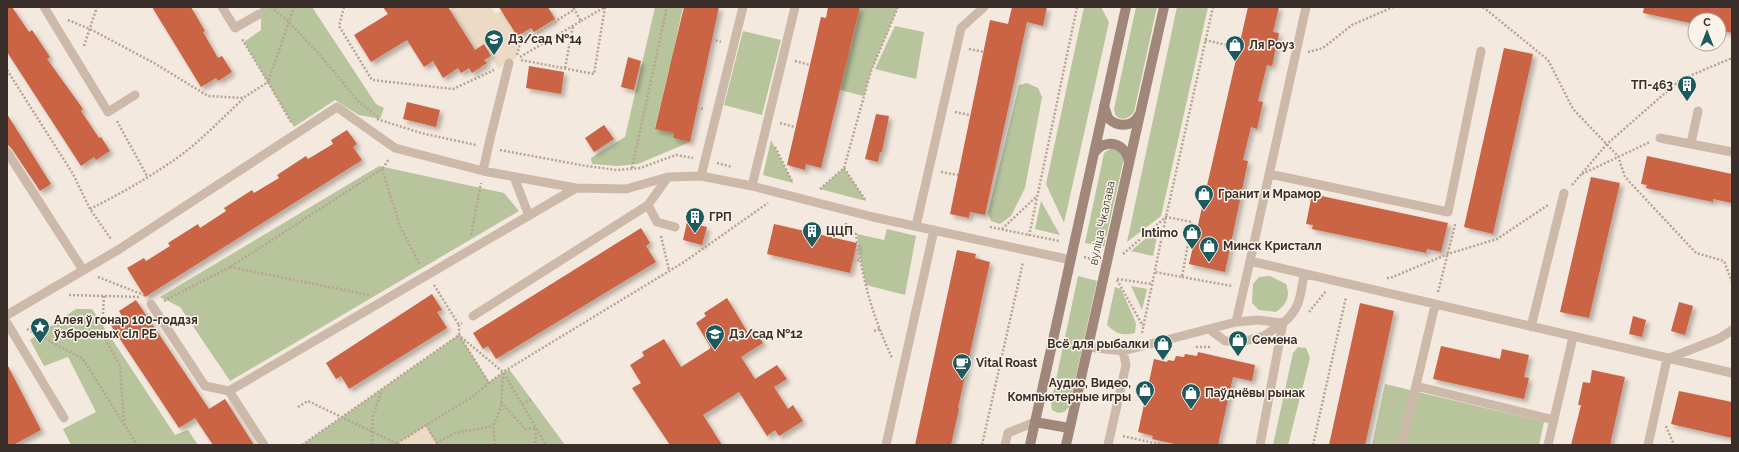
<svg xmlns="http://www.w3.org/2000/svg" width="1739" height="452" font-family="Raleway,sans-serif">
<defs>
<filter id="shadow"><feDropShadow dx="3.5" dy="3.5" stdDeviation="2" flood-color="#0004"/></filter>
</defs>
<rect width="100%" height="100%" fill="#f4e9de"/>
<!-- green -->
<path fill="#b7c49c" d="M260,7h52l64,97 8,4 -4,11 -21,-4 -24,-15 -41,27 -50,-85 17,-12v-17z
M655,7h33v1l-5,-1 -10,47 1,16 -5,-1 -14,59 19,5 -1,5 17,4 -52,22 -20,2 -26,-2 -1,-6 34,-21z
M860,7h38l-27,64 -7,25 -24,-6 6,-25 -4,-2 3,-14 5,1z
M1084,7h17l8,15 -45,201 -18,-39z
M1136,7h21l-23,105c-6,9 -19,10 -20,-3z
M1177,7h31l-47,209 -34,26z
M895,26l29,6 -8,47 -41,-10z
M743,31l38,9 -19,75 -38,-10z
M1027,83l11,5 4,9 -17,91 -14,28 -11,8 -9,-3 -3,-8 31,-128z
M771,140l22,43 -30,-8z
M1110,149c8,0 11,2 14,9l-20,89 -19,-4 19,-90z
M379,166l125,27 15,18 -289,170 -50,-74 -20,-10z
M844,168l22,33 -46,-12z
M1041,201l19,34 -25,-6z
M1159,227l-6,29 -22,-5z
M887,229l29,7 -11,59 -39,-10 -5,-23 -4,-28 27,6z
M1078,276l19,5 -28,126 -5,5 -6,1 -6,-3 -1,-7z
M1270,276l16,8c5,13 0,21 -10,28l-17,-2 -7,-7 1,-19 6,-7z
M1131,286l16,3 -5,21z
M1115,287l6,2 15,34 -1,10c-14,3 -18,1 -28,-8z
M76,309h16l83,126 13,-5 10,15h-127l-8,-16 33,-17 -28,-55 -24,9 -14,-26z
M459,335l30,47 20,-13 56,76h-263z
M1298,347l8,1 4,10 -22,87h-15l20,-92z
M1385,384l159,38 -5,23h-167z"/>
<!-- plaza -->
<path fill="#ecdac4" d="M453,7h38l4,7 7,-3 18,33 -4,14 -18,10 -14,-24 -9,6 -18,-17 5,-3 -4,-8 -15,-8z
M426,426l11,19h-36l-4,-2z"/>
<!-- building -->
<path fill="#cb6344" filter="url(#shadow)" d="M7,7h5l17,25 3,-2 18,27 -3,2 36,50 -2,2 18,27 2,-1 9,14 -14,9 -2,-3 -13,9 -74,-114z
M152,7h39l14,24 -2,1 15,26 4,-2 10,16 -14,9 -2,-3 -15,9z
M383,7h65l27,43 9,-6 7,12 -7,4 3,3 -15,10 -3,-5 -8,5 -3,-5 -15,10 -10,-17 -9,6 -17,-27 -36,22 -17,-27 34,-21z
M499,7h49l7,12 -21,13 -3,-4 -14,8z
M684,7h35l-29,135 -17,-4 1,-5 -19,-4z
M828,7h32l-39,161 -15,-4 -1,6 -18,-5 34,-148 5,1z
M1012,7h35l-4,19 -16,-4 -42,193 -15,-3 -1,6 -19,-4 40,-194 18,4z
M1248,7h31l-6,25 6,1 -7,33 -5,-1 -9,36 5,1 -6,27 -6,-2 -8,33 5,1 -23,111 -36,-8z
M1644,7h88v26l-13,-3v-10h-24v4l-52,-11z
M1504,48l29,6 -40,180 -29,-7z
M628,57l13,4 -7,29 -13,-3z
M529,66l35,6 -3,22 -35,-6z
M407,102l33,8 -4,17 -33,-8z
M7,114l44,70 -11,7 -28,-42 -5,-5z
M876,114l13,2 -7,36h-2l-2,10 -13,-3z
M604,125l10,14 -20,13 -9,-14z
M347,130l10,14 -4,3 9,13 -217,137 -18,-29 17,-10 2,3 24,-15 -2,-3 30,-19 2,4 26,-17 -2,-3 28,-18 2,3 25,-15 -2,-3 29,-19 2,3 25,-15 -2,-4z
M1647,156l85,18v29l-19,-4v3l-67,-14 1,-3 -6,-1z
M1591,177l29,6 -31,135 -29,-6z
M1312,194l136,29 -7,29 -14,-3 -1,4 -114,-24 1,-4 -7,-1z
M687,222l20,5 -5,18 -19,-5z
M774,224l83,19 -7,30 -83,-19z
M641,228l9,15 -4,3 10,16 -160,97 -8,-13 -5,3 -10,-16z
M957,250l19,4 -1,4 15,4 -32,146 1,1 -8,36h-36z
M432,294l10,16 -5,2 10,16 -98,61 -8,-13 -5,3 -10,-16z
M727,298l21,35 6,-4 9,14 -22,14 14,22 22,-14 10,14 -13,8 14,22 5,-4 10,16 -24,15 -4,-6 -8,6 -28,-44 -36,23 19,30h-52l-38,-57 9,-5 -11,-18 14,-9 -2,-4 22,-13 17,28 30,-19 -15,-25 10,-7 -2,-3z
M136,300l73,109 16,-10 29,46h-41l-18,-27 -16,10 -69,-104 12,-8 -3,-5z
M1679,302l14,4 -8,29 -14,-4z
M1360,303l34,8 -22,103 -7,31h-36z
M1633,316l13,4 -4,17 -13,-3z
M1441,346l59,13 2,-10 27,6 -5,22 5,1 -5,21 -91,-20z
M1198,352l57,13 -3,16 -19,-4 -15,68h-38l-28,-6 1,-3 -15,-4 16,-73 13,3 1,-2 6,1 2,-5 8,1 1,-3 12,2z
M7,364l34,66 -28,15h-6z
M1592,370l33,7 -15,68h-39l10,-40h-3l5,-23 7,1z
M1679,391l53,11v36l-61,-14z"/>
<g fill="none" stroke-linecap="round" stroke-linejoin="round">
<!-- path -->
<path stroke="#b9a393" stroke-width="2.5" stroke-dasharray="2 2" stroke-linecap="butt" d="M271,7l18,15 32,34 37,45 21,17
M344,7l-5,19 33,54 81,9 41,-19
M1483,7l65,53 25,49 45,47 7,21 71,76 28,8 8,21
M68,20l22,9 64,34 54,33 35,2 25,-16 -26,-43
M581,21l24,-14
M712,39l9,3
M1205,40l34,8
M84,46l13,-39
M969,49l15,3
M1308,52l15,-4 29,-23 41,-18
M517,55l3,-11 55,-35
M520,57l61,-36 -8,-14
M521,60l73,14 11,-67
M795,61l15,4
M565,68l8,-42
M7,70l66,104 17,35 21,30
M697,108l7,1
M955,112l15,3
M377,119l44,14 55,12
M117,121l30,55
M291,122l-23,-40 26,-75
M780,123l15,4
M775,147l18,36
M500,150l86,16 31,4 23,-2 36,-13 17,3
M717,163l15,4
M632,168l35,-161
M844,168l22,33
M382,169l18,57 20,39
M941,172l17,3
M1582,174l68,-32
M1572,185l35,-41 73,-64 52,-22
M820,189l24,-21 27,-97 27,-64
M90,209c30,-15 60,-32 87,-51 24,-17 44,-39 66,-59
M846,223v6l10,5c6,45 17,83 36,124
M990,227l69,14
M1002,229l34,-32
M471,235l10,-52
M661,236l8,34
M1029,236l48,-229
M1123,254l43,-37 26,5 -10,55 -27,-5
M1084,257l8,2v3
M853,260h6
M230,267l139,28
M98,277l46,18
M1182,277l50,9
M1387,278h3l58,-24 49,-15 51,-34
M1117,279l35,5
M1117,280l26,46
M434,285l25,40
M1438,292l17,-67 -1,-2
M69,295l72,2
M104,296l-2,37 18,33 4,57
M164,301l66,-34 152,-98 7,-10
M1309,312l17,-21
M27,329l56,30 54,86
M874,331l6,-2
M1142,333l24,-116 47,-210
M459,335l30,48 14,-11 181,-110 84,-59
M461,337l42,35 43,73
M1196,347h15
M501,402l24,27 11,-1 -1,17
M522,404l10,-5
M298,407l10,-6 92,44
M426,425l12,20
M1666,426l8,19
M1123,436l39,9
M436,443l19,-10 38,-7
M302,445l157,-110v-10l3,-2
M372,445l1,-29 9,-26
M394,445l78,-48 17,-14
M495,445l-2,-19 8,-19 2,-34
M982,445l41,-183
M1313,445l33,-148"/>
<!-- lane -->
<path stroke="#cdb9a9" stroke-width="9" d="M44,7l64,105 27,-17
M222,7l13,21 24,-14
M1660,138l72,14
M1691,143l7,-32
M7,152l76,118
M483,171l7,-32 19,-76
M1269,174l179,38 33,-161
M701,176l42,-169
M514,177l15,39
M752,186l43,-179
M648,205l9,17 18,5
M916,226l45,-198 23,-21
M1250,261l56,-254
M151,304l54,82 24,5 35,54
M7,315l111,-65 219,-143 58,41 88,23 93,17 50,1 42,-12 33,-1 51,10 121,31 198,43
M473,316l175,-111 20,-28
M1236,322l14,-61 482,112
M7,323l57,95
M1531,327l33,-134
M1209,329l16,12h20l19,-5 19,-13
M1088,347l35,4 113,-29 22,-2 25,3c18,-15 17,-27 21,-49
M1416,386l138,34
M229,391l347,-203
M886,445l48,-215
M1005,445l3,-12 27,-11
M1108,445l18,-80 -3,-14
M1260,445l23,-122
M1402,445l33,-140
M1548,445l25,-108
M1648,445l19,-86 53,-21 12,-8"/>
<!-- secondary -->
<path stroke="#a1877a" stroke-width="10" d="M1104,106l4,12c9,9 24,10 31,-3
M1094,153c12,-16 32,-10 35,9
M1035,422l34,6
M1030,445l96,-438
M1066,445l98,-438"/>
</g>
<!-- icons -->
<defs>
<symbol id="school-pin" viewBox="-11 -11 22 30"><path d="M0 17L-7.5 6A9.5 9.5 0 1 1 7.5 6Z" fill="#1c5a5d" stroke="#fbf3ea"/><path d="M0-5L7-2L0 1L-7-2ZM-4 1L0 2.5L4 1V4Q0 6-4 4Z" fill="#fff"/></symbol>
<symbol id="shop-pin" viewBox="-11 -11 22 30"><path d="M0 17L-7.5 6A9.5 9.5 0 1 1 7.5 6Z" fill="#1c5a5d" stroke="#fbf3ea"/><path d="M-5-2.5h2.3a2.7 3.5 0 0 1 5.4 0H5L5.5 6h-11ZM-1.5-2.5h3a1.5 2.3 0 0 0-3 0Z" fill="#fff"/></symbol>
<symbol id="building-pin" viewBox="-11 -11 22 30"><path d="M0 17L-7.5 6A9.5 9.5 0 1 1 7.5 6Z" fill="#1c5a5d" stroke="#fbf3ea"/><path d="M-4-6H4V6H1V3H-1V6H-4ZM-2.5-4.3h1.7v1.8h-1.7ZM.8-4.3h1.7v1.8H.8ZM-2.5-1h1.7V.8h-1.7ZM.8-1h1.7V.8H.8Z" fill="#fff"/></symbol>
<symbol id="sight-pin" viewBox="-11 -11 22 30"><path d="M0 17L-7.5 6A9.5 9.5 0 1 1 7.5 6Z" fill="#1c5a5d" stroke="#fbf3ea"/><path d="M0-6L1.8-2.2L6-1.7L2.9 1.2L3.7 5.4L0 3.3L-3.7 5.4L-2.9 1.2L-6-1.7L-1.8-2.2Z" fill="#fff"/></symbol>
<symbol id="cafe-pin" viewBox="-11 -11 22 30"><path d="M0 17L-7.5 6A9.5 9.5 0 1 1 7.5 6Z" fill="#1c5a5d" stroke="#fbf3ea"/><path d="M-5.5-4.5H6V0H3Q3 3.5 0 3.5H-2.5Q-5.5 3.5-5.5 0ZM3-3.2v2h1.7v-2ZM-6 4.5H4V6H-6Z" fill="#fff"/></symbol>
</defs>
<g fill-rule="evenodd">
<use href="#school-pin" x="483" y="28" width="22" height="30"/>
<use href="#shop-pin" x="1224" y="34" width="22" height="30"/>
<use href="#building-pin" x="1676" y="74" width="22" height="30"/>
<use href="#shop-pin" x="1193" y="183" width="22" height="30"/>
<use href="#building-pin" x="684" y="206" width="22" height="30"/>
<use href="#building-pin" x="801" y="220" width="22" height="30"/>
<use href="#shop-pin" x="1181" y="222" width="22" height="30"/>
<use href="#shop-pin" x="1198" y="235" width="22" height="30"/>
<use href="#sight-pin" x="29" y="316" width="22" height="30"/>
<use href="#school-pin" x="704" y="323" width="22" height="30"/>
<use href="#shop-pin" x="1227" y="329" width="22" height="30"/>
<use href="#shop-pin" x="1152" y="333" width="22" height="30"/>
<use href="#cafe-pin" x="951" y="352" width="22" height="30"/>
<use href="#shop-pin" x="1134" y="379" width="22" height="30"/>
<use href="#shop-pin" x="1180" y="382" width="22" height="30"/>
</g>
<g text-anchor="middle" stroke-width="3" stroke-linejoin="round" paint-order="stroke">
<!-- poi labels -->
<g font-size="12" font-weight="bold" fill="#392e29" stroke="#fbf3ea" text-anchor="start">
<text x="508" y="43">Дз/сад №14</text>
<text x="1249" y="49">Ля Роуз</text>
<text x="1673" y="89" text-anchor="end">ТП-463</text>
<text x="1218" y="198">Гранит и Мрамор</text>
<text x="709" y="221">ГРП</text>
<text x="826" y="235">ЦЦП</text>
<text x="1178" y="237" text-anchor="end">Intimo</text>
<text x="1223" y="250">Минск Кристалл</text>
<text x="54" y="324">Алея ў гонар 100-годдзя<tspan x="54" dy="14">ўзброеных сіл РБ</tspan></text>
<text x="729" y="338">Дз/сад №12</text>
<text x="1252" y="344">Семена</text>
<text x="1149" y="348" text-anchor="end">Всё для рыбалки</text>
<text x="976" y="367">Vital Roast</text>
<text x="1131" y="387" text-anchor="end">Аудио, Видео,<tspan x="1131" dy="14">Компьютерные игры</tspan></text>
<text x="1205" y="397">Паўднёвы рынак</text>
</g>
<!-- street labels -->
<g font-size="12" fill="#392e29" stroke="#fbf3ea">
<text transform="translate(1102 223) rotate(-78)" y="4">вуліца Чкалава</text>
</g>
</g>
<!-- border -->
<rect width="1739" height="452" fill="none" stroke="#392e29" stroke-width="16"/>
<!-- north arrow -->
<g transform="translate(1707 32)"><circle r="19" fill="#fbf3ea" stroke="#ada49d"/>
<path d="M0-3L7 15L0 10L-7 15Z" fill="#1c5a5d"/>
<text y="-6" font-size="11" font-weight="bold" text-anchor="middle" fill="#392e29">С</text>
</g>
</svg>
